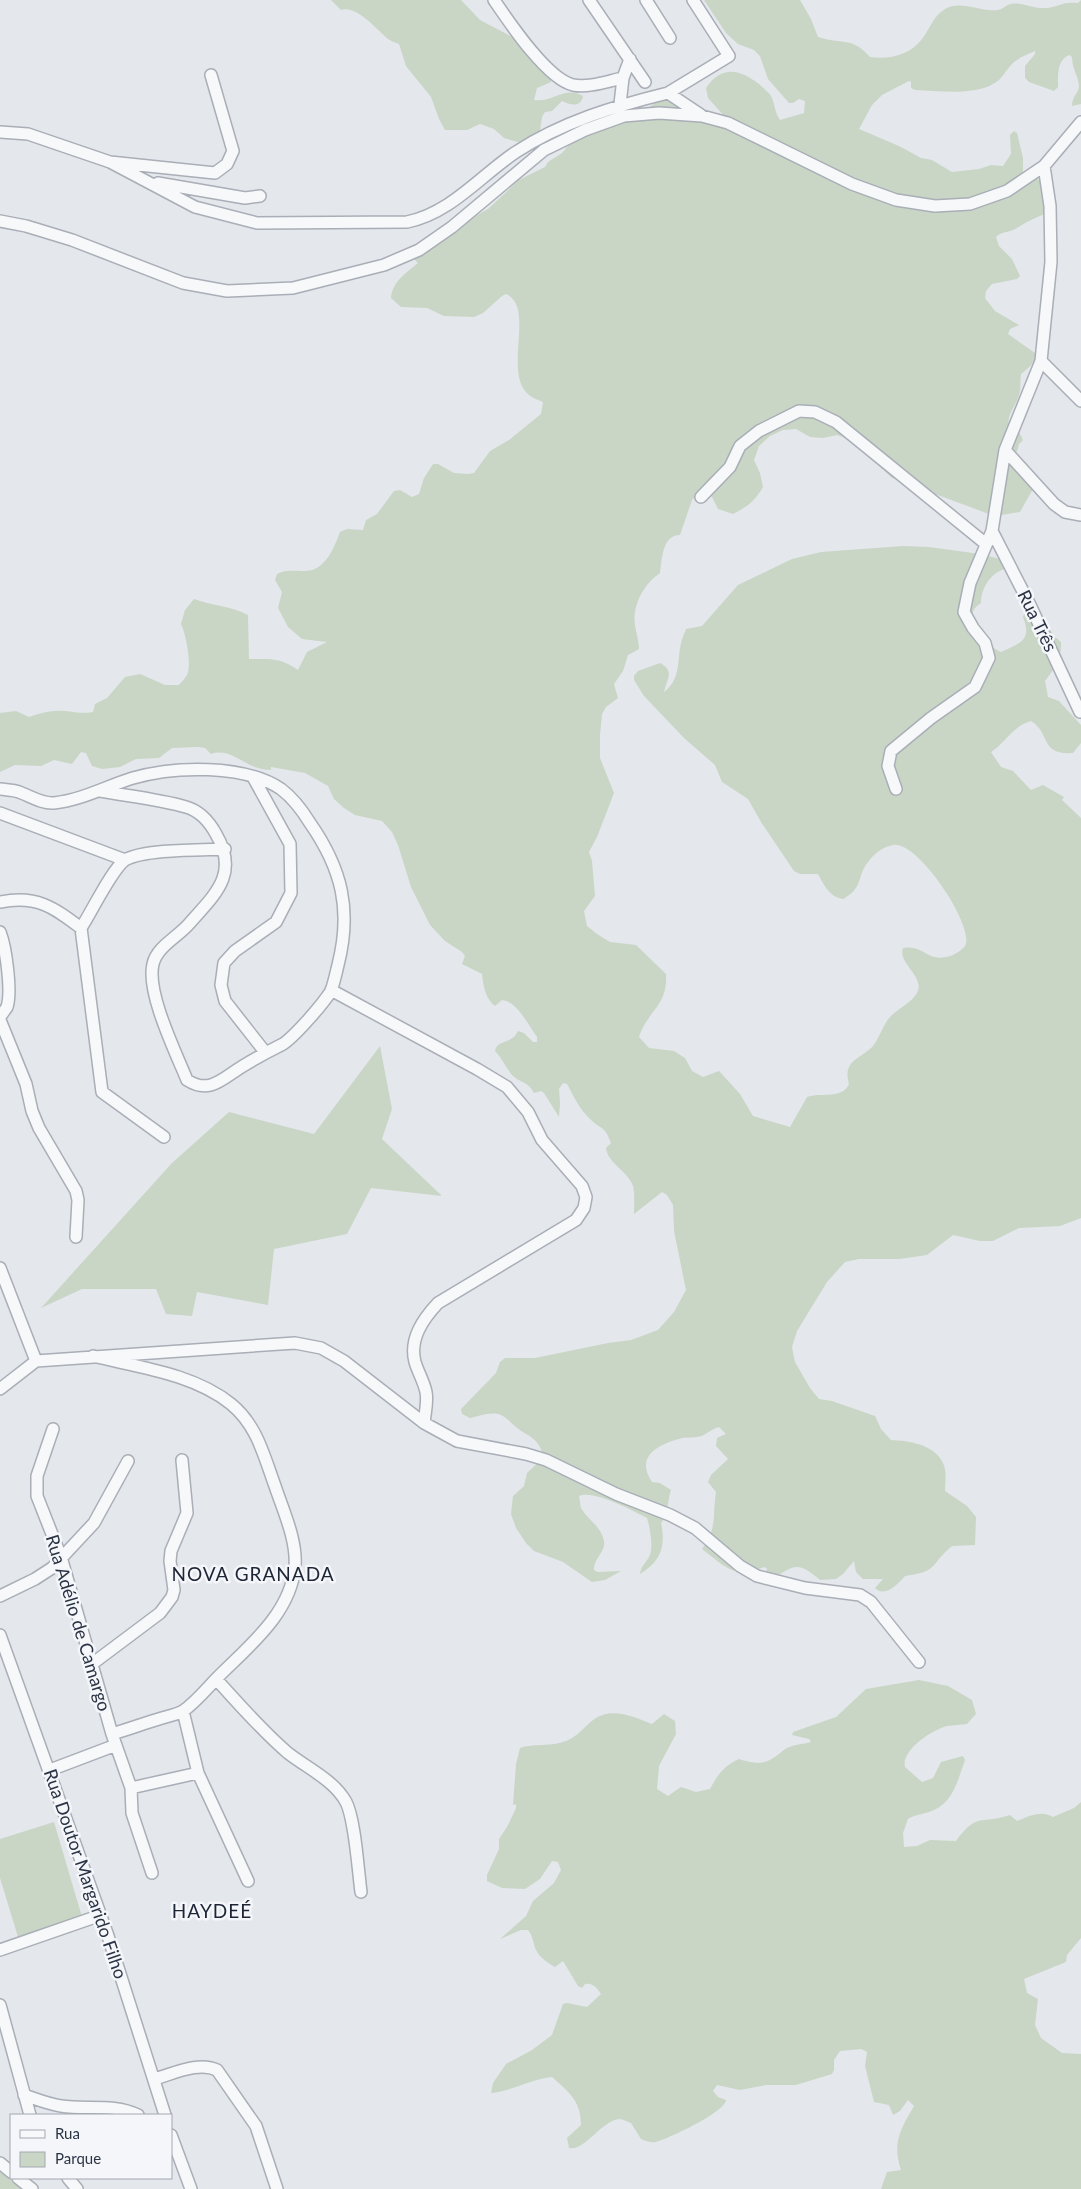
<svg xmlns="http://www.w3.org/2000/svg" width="1081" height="2189" font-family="Lato,sans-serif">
<rect width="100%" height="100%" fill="#e4e7ec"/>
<!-- green -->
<path fill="#c9d6c5" d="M331,0h130l19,20 44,23 26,32 1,7 -14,6 -3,12c18,3 31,-15 49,-4 -2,12 -13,9 -21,5l-10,10 -7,1 -3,5 -2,14 -15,11h-7l-14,-4 -10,-9 -14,-5 -13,6h-22l-6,-11 -8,-22 -25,-31 -7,-22c-3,-1 -8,-3 -11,-5 -11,-9 -31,-34 -47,-29z
M704,0h96l11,19 7,18c24,8 34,-1 52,20 19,3 40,-2 52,-18 8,-10 11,-23 23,-30 16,-9 35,3 52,1 5,0 9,-5 14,-6 11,-2 20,4 30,4 16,1 19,-7 37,-5l3,-3v104l-9,2c0,-10 7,-13 7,-20 0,-8 -7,-17 -7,-29l-3,-2c-12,5 -11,20 -11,32l-4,4 -25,-9 -4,-4v-12l10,-12v-3c-6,3 -13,5 -18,9 -7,4 -12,14 -18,20 -21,17 -59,11 -84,10l-4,-2v-6l-2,-1 -27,14 -10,10 -13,24 40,17 22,12 11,2 20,12 27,-3 12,-4 12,1 8,-12 -1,-19 4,-4 3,2 6,25v21h15l8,9 -1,26c-11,4 -20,9 -30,15 -7,4 -13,2 -19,8l3,9 13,13 8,17 -3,3 -25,5 -6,7 -1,7 10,13 24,14 -9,4 -2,5 27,19c1,10 -7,15 -14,21 -1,7 0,15 -2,21 -3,11 -13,20 -10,32l9,3 5,10 -4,4 -2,8 -11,-6 27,43 -13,23 -19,3 -12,-1 -97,-36 -41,-38 -14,-5 -14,3 -13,-1 -14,-8 -13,1 -13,6 -11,10 -5,14 6,13 3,14c-8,14 -16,20 -30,27l-15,-5 -6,-12 -11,-7 -9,10 -12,35c-18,0 -18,25 -20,38 -16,11 -28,32 -25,52 1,8 4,16 4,24l-11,6 -5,16 -9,13 4,14 -12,9 -4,7 -2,21v23l14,35 -17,44 -8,15 3,9 3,35 -11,15 3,15 10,8 13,8 26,3 30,29c2,32 -18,36 -27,63l10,11 25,3 11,7 7,13 11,6 16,-6 21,23 13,22 37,11 17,-30c13,-5 35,3 42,-13 -7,-24 12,-25 24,-38 7,-9 10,-22 18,-30 8,-8 20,-13 26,-23 9,-16 -20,-30 -14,-45 22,-4 24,17 50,7 4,-2 9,-5 12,-9 11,-18 -47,-106 -72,-101 -13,2 -23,13 -29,23 -4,7 -4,15 -9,21 -2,4 -8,7 -11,10 -14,-1 -20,-14 -26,-25h-18l-6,-3 -33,-49 -13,-23 -26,-17 -7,-17 -31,-27 -40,-42 -10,-16v-4l4,-5 22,-8c15,8 7,15 4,29 21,-16 10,-38 21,-60l1,-3 16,-3 36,-41 54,-26 29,-7 82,-6 26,1 51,7 36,9c-5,5 -8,4 -14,7 -13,5 -21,20 -21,33 -3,2 -7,5 -8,9 -5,12 18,37 28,40 20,-9 31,-12 22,-35l2,-5h4l19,14 6,10 7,6c1,16 -7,27 -16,39l3,16 11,4 22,24v18l-8,10c-34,2 -22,-20 -42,-32 -18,5 -25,21 -40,31l10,15 12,4 18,19 12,-5 21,12 -2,3 19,18v400l-21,8 -41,2 -26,13h-13l-27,-6 -26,20 -28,4h-40l-14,3 -18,20 -30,49 -5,16 3,15 15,26 9,11 13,2 43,15 6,13 10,11c18,1 43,4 52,23 4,7 2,20 2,28l22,15 9,11 -1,28 -23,1c-23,19 -12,25 -47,30 -7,8 -20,22 -30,12l8,-9h-20l-7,-7 -2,-11 -11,13 -7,5 -16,1c-26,-23 -28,-11 -53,2l-2,-3 2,-10 -2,-2c-32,12 -39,0 -63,-18 16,-22 10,-32 14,-57l-8,-10 3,-7 17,-16 -12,-13 1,-8 9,-4 -7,-7c-7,2 -11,6 -17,9 -6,2 -14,1 -20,2 -22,6 -48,17 -30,44l8,1 11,7c-4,11 -2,24 -10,33 5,24 0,38 -21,51 1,-8 5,-10 9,-17 5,-9 1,-29 -2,-39 -13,-7 -54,-29 -68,-22 1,3 1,9 2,12 7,12 20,18 23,33 2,11 -11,18 -10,29l4,2 23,-1 -16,9 -13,2 -29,-20 -29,-11 -8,-8 -10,-15 -5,-14 2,-18 11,-10 3,-13 17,-16c-6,-20 -14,-19 -28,-30 -5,-4 -10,-10 -15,-12 -9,-4 -22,1 -31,3l-8,-4 -1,-5 35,-36 4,-11 5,-4h30l73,-15 23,-3 27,-10 16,-18 12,-22 -12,-59 -1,-26 -6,-10 -5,-3 -28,22c0,-9 1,-20 -1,-28 -5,-15 -25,-22 -27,-38l5,-5c-7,-18 -8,-12 -20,-23 -11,-10 -17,-23 -24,-36l-4,-1 -4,6 1,14 -1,14 -15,-24 -3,-2 -7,2c-7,-13 -13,-9 -22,-18 -6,-7 -10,-17 -17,-24 2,-10 10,-7 17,-13 3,-1 4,-4 6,-7l6,2 9,9h4v-5c-9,-12 -19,-35 -35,-37l-7,6c-9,-6 -12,-21 -13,-32l-20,-10 3,-8 -3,-4 -17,-11 -15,-16 -19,-38 -13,-42 -6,-13 -10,-11 -27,-6 -11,-7 -10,-9 -6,-13 -23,-13 -34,-6v3c-5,0 -11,-1 -16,-3 -16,-6 -27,-19 -44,-13l-6,-6 -7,-1 -26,1 -13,10 -23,1 -16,8 -18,2 -10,-3 -6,-13 -5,-1 -9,12 -18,-4 -13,6 -26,-1 -15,7v-59l16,-2 13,6c11,-4 24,-7 36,-6 10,1 18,3 28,1l2,-8 12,-6 18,-21 15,-3 25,11h14c2,-3 6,-6 8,-10 5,-10 -1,-41 -6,-51l4,-14 9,-11c19,7 37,7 54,16l1,44c21,0 31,-2 49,11l9,-18 20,-10 -25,-3 -14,-12 -10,-19 4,-16 -7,-12 2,-6c12,-6 23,-1 35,-4 16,-5 23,-25 28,-38l7,-3 16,1 3,-10 11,-6 17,-23 6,-1 12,7 7,-3 5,-16 9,-14h5l16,9 14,1 6,-1 16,-22 19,-11 32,-26 2,-12c-4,-2 -11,-4 -14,-7 -27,-22 7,-88 -23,-101l-4,2 -19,17 -9,4 -30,-1 -17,-8 -26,-1 -10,-9c1,-16 15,-25 27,-35l-5,-5 49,-40 13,-2 13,-7 31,-29 26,-13 3,-5 14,-9 21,-24 53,-13 22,-15h10l12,2 34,15h12l-18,-20 -2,-10c16,-23 33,-19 53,-4 4,4 11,9 13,14 3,8 3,15 8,22l24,-7 1,-12 -6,-2 -6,4h-4l-21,-24 -8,-23 -6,-6 -16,-6 -12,-11z
M380,1046l12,63 -10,30 60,57 -71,-8 -24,46 -73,15 -6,56 -71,-13 -5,24 -26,-2 -10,-25h-74l-41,19 131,-145 57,-51 85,22z
M919,1680l29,6 24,14 4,14 -9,10c-6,1 -13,1 -20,2 -15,4 -46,24 -42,41l17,15 11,-4 8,-16 22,-6 2,4c-7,19 -11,41 -31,50 -8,4 -18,4 -26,9l-5,14 1,14 13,-1 13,-6 26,1c22,-30 25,-16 54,-26l7,6c13,-5 23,-11 36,-4l21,-9 7,-6v136l-14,17 -1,7 -42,17 3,14 11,6 -3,26 6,13 21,15 19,1v135h-200l6,-17 14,-2c-9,-27 -1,-40 13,-64l-6,-6 -8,11 -7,4 -4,-10 -15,-3 -9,-36 2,-14 -6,-3 -21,2 -6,9v10l-2,4 -36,11h-30l-26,5 -23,-5 -4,6 5,6 8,3c-1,12 -56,38 -70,42 -5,1 -10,-1 -15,-3l-10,-16c-3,-1 -8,-4 -12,-4 -18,2 -35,33 -50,29l-2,-10 14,-13c0,-24 -12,-33 -29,-48 -21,2 -40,14 -61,16l2,-10 13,-19 26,-14 20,-15 11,-31 4,-1 20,4 14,-13c-4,-6 -8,-11 -16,-10l-3,4 -4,-2 -15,-25 -8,6c-7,-4 -15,-9 -19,-17 -3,-7 -3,-14 -8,-20h-7l-21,9 26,-23 7,-15 21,-18 7,-13 -3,-8 -6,-1 -12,18 -15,10 -23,-1 -15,-7v-6l12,-26v-10l8,-12 9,-19v-4l-3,1 3,-41 4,-16c13,-5 32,-1 46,-7 11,-4 18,-14 27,-21 19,-14 41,-3 59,4l12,-10 11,7 1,13 -17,32 -2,23 11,7 13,-9 15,5 14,-3c8,-15 14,-23 29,-30 23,7 28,5 46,-10 6,-4 19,-5 26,-7l-2,-3 -17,-4 1,-3 43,-15 30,-28z
M54,1822l28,95 -64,20 -18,-59v-39z
M0,2172l22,17h-22z"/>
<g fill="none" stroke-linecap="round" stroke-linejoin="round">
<defs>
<path id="minor" d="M494,0c15,22 53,79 79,85 16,3 35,-4 50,-7
M589,0l56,82
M646,0l24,38
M668,93l61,-37 -36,-56
M620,104l3,-26 7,-19
M0,132l28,2 82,28 105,11 12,-9 6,-13 -22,-76
M110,162l85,45 62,16 150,-1c44,-9 73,-46 109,-70 46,-30 99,-46 152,-59l33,22
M158,183l87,15 15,-2
M0,221l26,5 46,14 111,43 44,8 66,-3 91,-23 35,-15 33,-23 92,-77 41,-20 39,-14 35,-3 43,3 26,7 124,61 44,16 39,6 35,-2 37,-13 37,-25 37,-44
M1041,361l40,40
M1005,450l49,54 11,8 16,3
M701,497l29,-30 10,-21 19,-15 40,-20 16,1 21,10 150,122
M992,531l38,74 50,107
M253,777l37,67 1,49 -15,29 -41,29 -11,12 -3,22 4,16 40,51
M0,789c6,1 13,1 19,3 11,4 23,12 35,11 28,-3 53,-17 79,-25 41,-12 111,-14 148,11 12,9 21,21 29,34 32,46 42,87 28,142 -2,8 -4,18 -7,26 -8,13 -36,45 -48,53 -14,7 -27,14 -40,22 -20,12 -33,29 -56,14 -11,-27 -41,-88 -34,-116 4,-17 23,-26 35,-39 26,-30 52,-50 28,-91 -6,-11 -16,-23 -30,-27 -27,-8 -58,-11 -86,-16
M896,789l-8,-23 3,-15 40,-33 44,-31 14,-29 -4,-15 -12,-15 -9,-16 6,-29 22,-52 13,-81 36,-89 10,-99 -1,-56 -6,-40
M0,813l125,47
M0,902c37,-7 53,5 81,26l21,164 62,45
M81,928c10,-15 31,-59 44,-68 19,-11 77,-10 100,-11
M0,932c6,15 12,60 7,75 -2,3 -5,7 -7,10
M331,990l146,79 30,18 21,25 14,28 40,46 4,11 -2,11 -8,12 -138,83c-15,16 -29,36 -23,59 3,10 9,20 11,30 2,10 -1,21 -2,31l33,18 69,13 20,6 70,34 54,21 25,13 45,38 17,10 48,12 55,7 11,7 48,60
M0,1020l26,64 6,27 7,17 37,63 2,9 -2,37
M0,1268l36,93
M93,1356c45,11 101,18 138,48 26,21 33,52 44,82 8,24 22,54 20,80 -4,47 -46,80 -76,110 -11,11 -23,26 -36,35 -5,3 -14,5 -21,7 -17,5 -33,11 -50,16
M36,1361l259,-18 26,5 23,13 80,62
M0,1389l36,-28
M53,1429l-16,47v20l24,61 51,177 19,54 1,25 20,60
M0,1596l35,-17 17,-11 42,-45 34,-62
M0,1635l107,298 58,182
M92,1664l68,-51 12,-16 2,-7 -4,-29 1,-10 16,-38 -5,-53
M216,1679c23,25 46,52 72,74 19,15 46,27 58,49 9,17 12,68 15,90
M183,1711l15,62 50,108
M50,1770l66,-25
M131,1788l67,-15
M0,1950l101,-35
M0,2005l30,110
M154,2079c19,-5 45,-18 63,-9l39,56 21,63
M24,2095c12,4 24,9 37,11 26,4 52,-3 77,9
M171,2135l20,54
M0,2163l11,9
M18,2178l14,11
M68,2178l9,11"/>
</defs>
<!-- minor casing -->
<use href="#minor" stroke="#a9aeb7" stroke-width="14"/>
<!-- minor -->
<use href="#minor" stroke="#f7f8fa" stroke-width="11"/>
</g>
<g text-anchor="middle" stroke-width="5" stroke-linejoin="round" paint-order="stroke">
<!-- street labels -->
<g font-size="18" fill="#2b3445" stroke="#f4f6f9">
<text transform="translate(1037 621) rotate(64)" y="6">Rua Três</text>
<text transform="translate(78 1623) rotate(73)" y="6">Rua Adélio de Camargo</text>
<text transform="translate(85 1874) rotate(71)" y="6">Rua Doutor Margarido Filho</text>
</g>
<!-- neighbourhood labels -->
<g font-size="19" letter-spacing="1" fill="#1d2536" stroke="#f4f6f9">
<text x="253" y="1581">NOVA GRANADA</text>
<text x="212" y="1918">HAYDEÉ</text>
</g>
</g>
<!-- legend -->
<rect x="10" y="2114" width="162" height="65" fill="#f4f6f9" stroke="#a4a8b1"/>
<rect x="20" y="2130" width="25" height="8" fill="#f7f8fa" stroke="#a4a8b1"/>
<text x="55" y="2139" font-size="15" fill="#2b3445">Rua</text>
<rect x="20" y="2152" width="25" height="15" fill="#c9d6c5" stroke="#a4a8b1"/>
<text x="55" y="2164" font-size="15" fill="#2b3445">Parque</text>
</svg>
